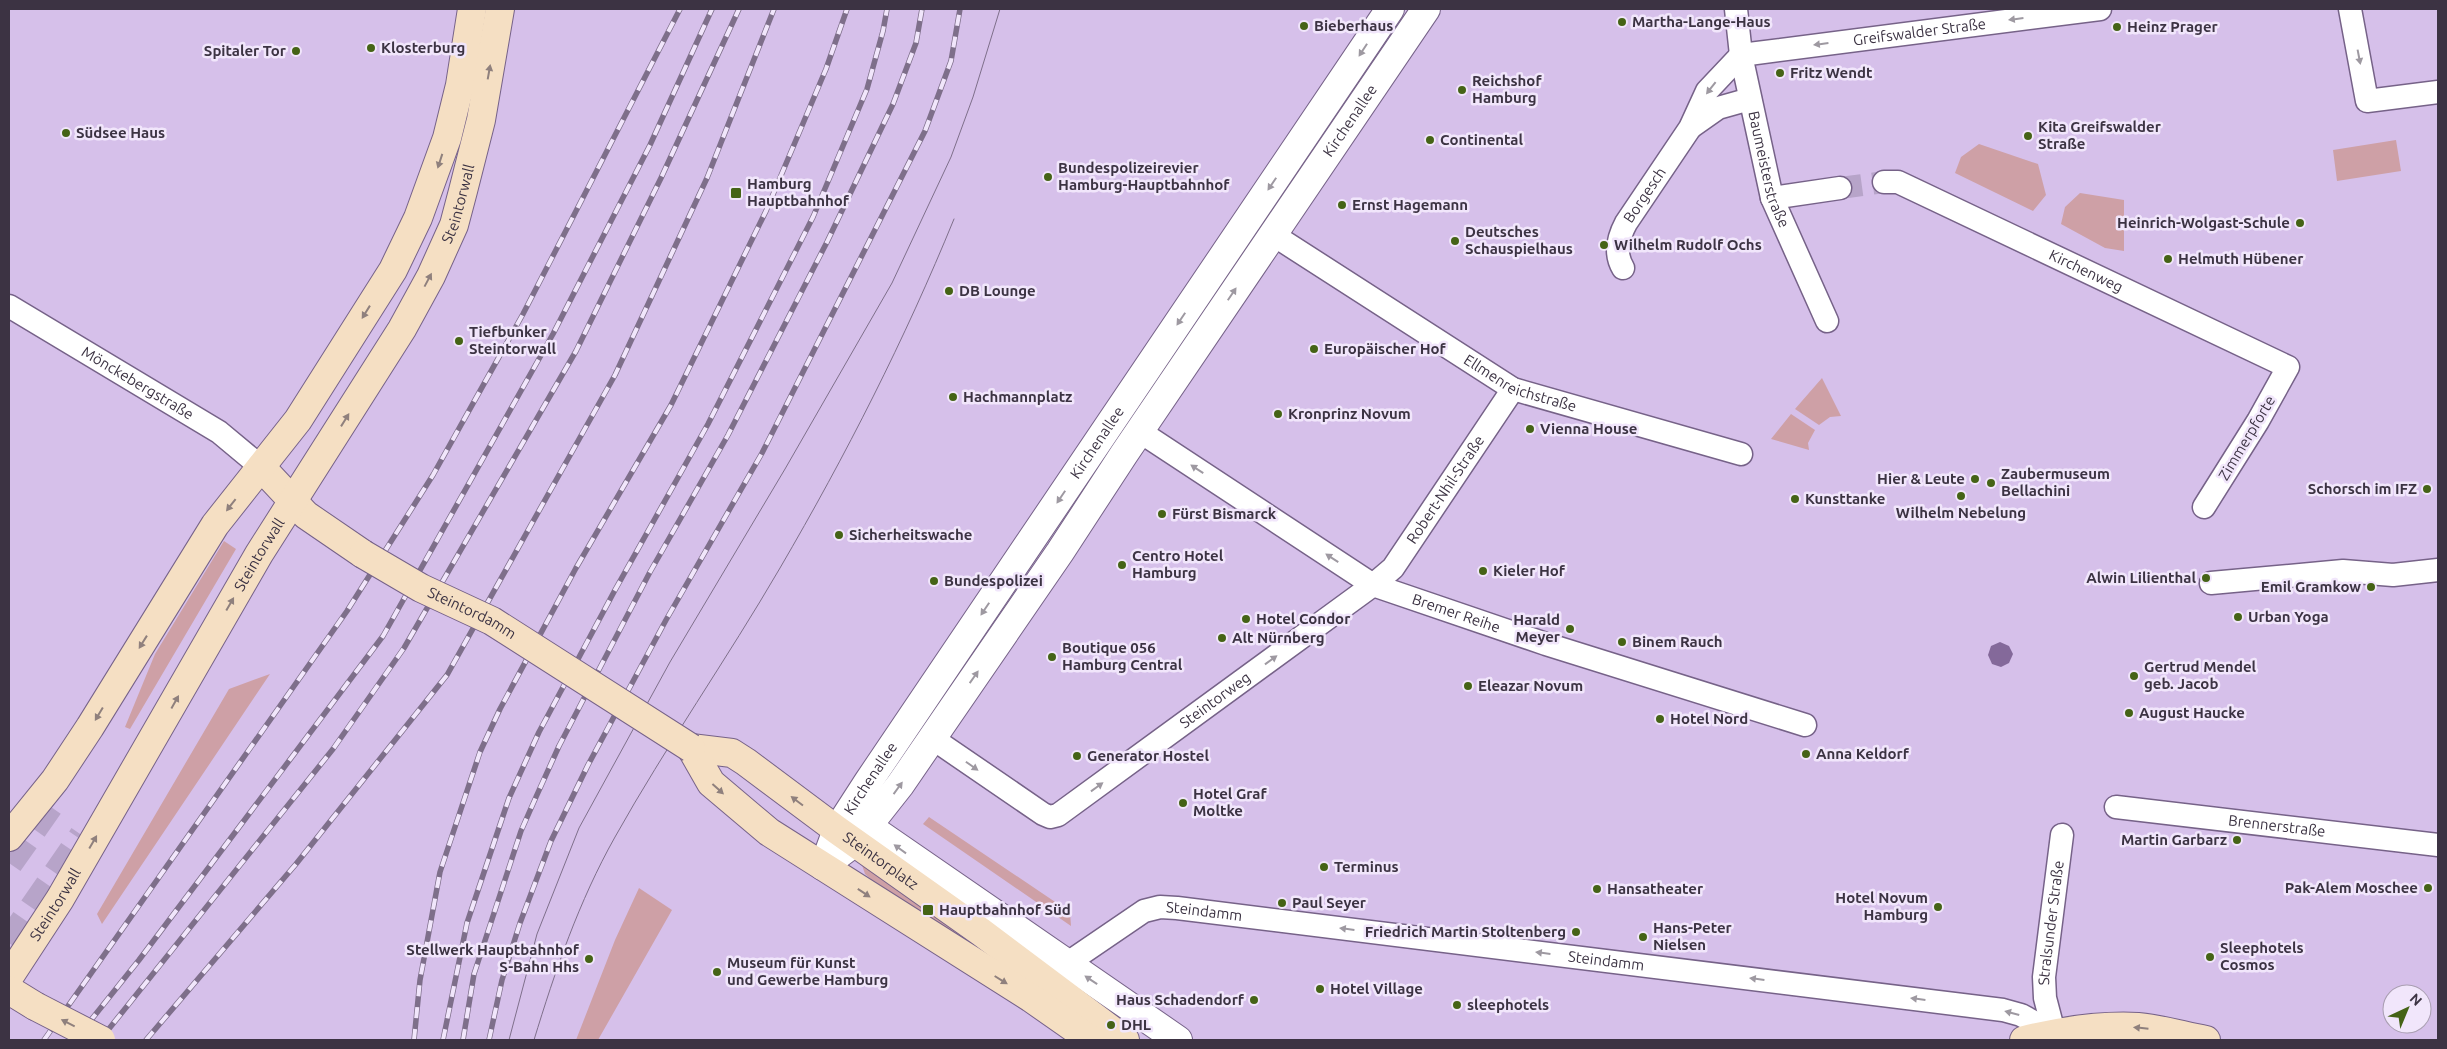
<svg xmlns="http://www.w3.org/2000/svg" width="2447" height="1049" font-family="Ubuntu,sans-serif">
<rect width="100%" height="100%" fill="#d6c0ea"/>
<!-- green -->
<path fill="#cea0a6" d="M2396,140l5,31 -64,10 -4,-31z
M1979,144l59,20 8,31 -13,16 -78,-38 6,-16z
M2080,193l44,7v51l-19,-3 -44,-24 4,-17z
M1822,378l19,38 -11,1 -11,8 -24,-16z
M1791,414l24,16 -7,13 1,7 -38,-11z
M224,541l12,8 -106,180 -5,-2 30,-73z
M270,674l-168,250 -5,-10 132,-225z
M929,817l141,95 1,14 -148,-102z
M861,862l122,82 18,21 -127,-83 -9,-8z
M639,888l33,22 -74,130h-22l39,-100z"/>
<!-- water -->
<path fill="#84699a" d="M2000,642l9,4 4,8 -4,9 -8,4 -9,-3 -4,-9 3,-9z"/>
<g fill="none" stroke-linecap="round" stroke-linejoin="round">
<!-- minor-tunnel -->
<path stroke="#b7a4c9" stroke-width="22" stroke-dasharray="22 11" stroke-linecap="butt" d="M1840,188l44,-6"/>
<!-- primary-tunnel -->
<path stroke="#b7a4c9" stroke-width="28" stroke-dasharray="28 14" stroke-linecap="butt" d="M9,863l45,-64
M9,943l74,-107"/>
<defs>
<g id="minor">
<path id="s1" d="M1736,9l5,46 31,143 55,123"/>
<path d="M2350,9l17,92 71,-9"/>
<path d="M1691,127l27,-19 32,-9"/>
<path id="s2" d="M1884,182h14l390,185 -30,54 -54,86"/>
<path d="M1772,198l68,-10"/>
<path id="s3" d="M1272,234l241,155 228,65"/>
<path id="s4" d="M1623,268c-9,-15 -5,-30 3,-45l64,-95 17,-37 34,-36 359,-46"/>
<path id="s5" d="M9,306l210,126 42,35"/>
<path id="s6" d="M1139,431l234,154 173,59 259,81"/>
<path d="M2211,583l132,-12 50,4 45,-5"/>
<path id="s7" d="M932,738l111,76 7,3 8,-2 315,-230 20,-17 120,-179"/>
<path id="s8" d="M2116,807l322,38"/>
<path id="s9" d="M1053,973l91,-62 16,-4 17,1 826,102 18,5 33,18"/>
<path id="s10" d="M2056,1040l-11,-42 -1,-21 18,-142"/>
</g>
<g id="tertiary">
<path d="M869,827l309,213"/>
<path id="s11" d="M829,852l8,-22 31,-48 522,-773"/>
<path id="s12" d="M823,866l32,-24 45,-57 160,-233 64,-98 302,-445"/>
</g>
<g id="secondary">
<path d="M261,467l45,48 57,39"/>
<path id="s13" d="M691,748l41,5 14,9 91,68 144,102 144,108"/>
<path d="M691,748l20,35 58,49 262,166 60,42"/>
<path d="M9,837l46,-57 35,-53 125,-202 83,-105 95,-150 25,-52 29,-80 13,-53 12,-76"/>
<path id="s14" d="M9,977l51,-78 199,-345 143,-225 29,-53 23,-51 9,-34 18,-71 19,-111"/>
<path d="M9,990l26,16"/>
<path d="M2024,1040c37,-9 76,-15 114,-13 23,2 46,9 68,13"/>
</g>
</defs>
<!-- minor casing -->
<use href="#minor" stroke="#766288" stroke-width="25"/>
<!-- tertiary casing -->
<use href="#tertiary" stroke="#766288" stroke-width="30"/>
<!-- secondary casing -->
<use href="#secondary" stroke="#766288" stroke-width="30"/>
<!-- minor -->
<use href="#minor" stroke="#fff" stroke-width="22"/>
<!-- tertiary -->
<use href="#tertiary" stroke="#fff" stroke-width="28"/>
<!-- secondary -->
<use href="#secondary" stroke="#f5dfc3" stroke-width="28"/>
<!-- tram -->
<path stroke="#7e6f8a" stroke-width="1" d="M509,1040l28,-106 42,-106 91,-166 115,-193 107,-186 59,-126 22,-60 27,-88
M534,1040c21,-69 45,-139 81,-203 51,-91 112,-178 165,-269 66,-113 125,-229 174,-349"/>
<defs>
<path id="rail" d="M44,1040l303,-429 86,-136 90,-161 157,-305
M75,1040l64,-80 244,-324 170,-302 97,-189 62,-136
M100,1040l233,-291 71,-101 172,-297 85,-173 78,-169
M146,1040l150,-176 151,-189 168,-300 92,-197 67,-169
M414,1040l6,-60 20,-108 40,-120 20,-43 76,-141 95,-163 95,-194 60,-142 21,-60
M443,1040l24,-117 42,-125 30,-66 76,-142 93,-166 105,-207 54,-128 16,-58 4,-22
M463,1040l11,-66 47,-143 15,-34 23,-51 91,-174 78,-137 99,-193 66,-138 23,-61 6,-34
M489,1040l13,-60 18,-57 31,-82 37,-76 78,-145 96,-167 163,-322 26,-70 9,-52"/>
</defs>
<!-- rail casing -->
<use href="#rail" stroke="#7e6f8a" stroke-width="5.5"/>
<!-- rail -->
<use href="#rail" stroke="#f1e6fb" stroke-width="4" stroke-dasharray="11" stroke-linecap="butt"/>
<defs>
<g id="secondary-bridge">
<path id="s15" d="M363,554l58,34 71,33 199,127"/>
<path d="M35,1006l66,34"/>
</g>
</defs>
<!-- secondary-bridge casing -->
<use href="#secondary-bridge" stroke="#766288" stroke-width="30" stroke-linecap="butt"/>
<!-- secondary-bridge -->
<use href="#secondary-bridge" stroke="#f5dfc3" stroke-width="28"/>
</g>
<!-- one-way arrows -->
<defs><path id="oneway-solid" d="M-6-.8H1V-3.2L6.5 0L1 3.2V.8H-6Z" transform="scale(1.25)"/></defs>
<g fill="#9e99a1">
<use href="#oneway-solid" transform="translate(2016 19) rotate(173)"/>
<use href="#oneway-solid" transform="translate(1821 44) rotate(173)"/>
<use href="#oneway-solid" transform="translate(1363 50) rotate(123)"/>
<use href="#oneway-solid" transform="translate(2359 57) rotate(79)"/>
<use href="#oneway-solid" transform="translate(1711 88) rotate(128)"/>
<use href="#oneway-solid" transform="translate(1272 184) rotate(124)"/>
<use href="#oneway-solid" transform="translate(1232 294) rotate(-56)"/>
<use href="#oneway-solid" transform="translate(1181 319) rotate(124)"/>
<use href="#oneway-solid" transform="translate(1197 469) rotate(-147)"/>
<use href="#oneway-solid" transform="translate(1061 497) rotate(124)"/>
<use href="#oneway-solid" transform="translate(1332 558) rotate(-147)"/>
<use href="#oneway-solid" transform="translate(985 609) rotate(124)"/>
<use href="#oneway-solid" transform="translate(1271 660) rotate(-36)"/>
<use href="#oneway-solid" transform="translate(974 677) rotate(-55)"/>
<use href="#oneway-solid" transform="translate(972 766) rotate(35)"/>
<use href="#oneway-solid" transform="translate(1097 787) rotate(-36)"/>
<use href="#oneway-solid" transform="translate(898 788) rotate(-54)"/>
<use href="#oneway-solid" transform="translate(900 849) rotate(-144)"/>
<use href="#oneway-solid" transform="translate(1347 929) rotate(-173)"/>
<use href="#oneway-solid" transform="translate(1543 953) rotate(-173)"/>
<use href="#oneway-solid" transform="translate(1757 979) rotate(-173)"/>
<use href="#oneway-solid" transform="translate(1091 980) rotate(-146)"/>
<use href="#oneway-solid" transform="translate(1918 999) rotate(-173)"/>
<use href="#oneway-solid" transform="translate(2012 1013) rotate(-165)"/>
</g>
<g fill="#8f807d">
<use href="#oneway-solid" transform="translate(489 72) rotate(-80)"/>
<use href="#oneway-solid" transform="translate(440 161) rotate(108)"/>
<use href="#oneway-solid" transform="translate(428 280) rotate(-62)"/>
<use href="#oneway-solid" transform="translate(366 312) rotate(122)"/>
<use href="#oneway-solid" transform="translate(345 420) rotate(-58)"/>
<use href="#oneway-solid" transform="translate(231 505) rotate(128)"/>
<use href="#oneway-solid" transform="translate(230 604) rotate(-60)"/>
<use href="#oneway-solid" transform="translate(143 642) rotate(122)"/>
<use href="#oneway-solid" transform="translate(175 702) rotate(-61)"/>
<use href="#oneway-solid" transform="translate(99 714) rotate(121)"/>
<use href="#oneway-solid" transform="translate(718 789) rotate(42)"/>
<use href="#oneway-solid" transform="translate(797 801) rotate(-143)"/>
<use href="#oneway-solid" transform="translate(93 842) rotate(-60)"/>
<use href="#oneway-solid" transform="translate(864 893) rotate(34)"/>
<use href="#oneway-solid" transform="translate(1001 980) rotate(32)"/>
<use href="#oneway-solid" transform="translate(68 1023) rotate(-153)"/>
<use href="#oneway-solid" transform="translate(2141 1028) rotate(-174)"/>
</g>
<!-- markers -->
<g fill="#456316" stroke="#f1e6fb" stroke-width="2">
<circle cx="1622" cy="22" r="5"/>
<circle cx="1304" cy="26" r="5"/>
<circle cx="2117" cy="27" r="5"/>
<circle cx="371" cy="48" r="5"/>
<circle cx="296" cy="51" r="5"/>
<circle cx="1780" cy="73" r="5"/>
<circle cx="1462" cy="90" r="5"/>
<circle cx="66" cy="133" r="5"/>
<circle cx="2028" cy="136" r="5"/>
<circle cx="1430" cy="140" r="5"/>
<circle cx="1048" cy="177" r="5"/>
<rect x="730" y="187" width="12" height="12" rx="2.5"/>
<circle cx="1342" cy="205" r="5"/>
<circle cx="2300" cy="223" r="5"/>
<circle cx="1455" cy="241" r="5"/>
<circle cx="1604" cy="245" r="5"/>
<circle cx="2168" cy="259" r="5"/>
<circle cx="949" cy="291" r="5"/>
<circle cx="459" cy="341" r="5"/>
<circle cx="1314" cy="349" r="5"/>
<circle cx="953" cy="397" r="5"/>
<circle cx="1278" cy="414" r="5"/>
<circle cx="1530" cy="429" r="5"/>
<circle cx="1975" cy="479" r="5"/>
<circle cx="1991" cy="483" r="5"/>
<circle cx="2427" cy="489" r="5"/>
<circle cx="1961" cy="496" r="5"/>
<circle cx="1795" cy="499" r="5"/>
<circle cx="1162" cy="514" r="5"/>
<circle cx="839" cy="535" r="5"/>
<circle cx="1122" cy="565" r="5"/>
<circle cx="1483" cy="571" r="5"/>
<circle cx="2206" cy="578" r="5"/>
<circle cx="934" cy="581" r="5"/>
<circle cx="2371" cy="587" r="5"/>
<circle cx="2238" cy="617" r="5"/>
<circle cx="1246" cy="619" r="5"/>
<circle cx="1570" cy="629" r="5"/>
<circle cx="1222" cy="638" r="5"/>
<circle cx="1622" cy="642" r="5"/>
<circle cx="1052" cy="657" r="5"/>
<circle cx="2134" cy="676" r="5"/>
<circle cx="1468" cy="686" r="5"/>
<circle cx="2129" cy="713" r="5"/>
<circle cx="1660" cy="719" r="5"/>
<circle cx="1806" cy="754" r="5"/>
<circle cx="1077" cy="756" r="5"/>
<circle cx="1183" cy="803" r="5"/>
<circle cx="2237" cy="840" r="5"/>
<circle cx="1324" cy="867" r="5"/>
<circle cx="2428" cy="888" r="5"/>
<circle cx="1597" cy="889" r="5"/>
<circle cx="1282" cy="903" r="5"/>
<circle cx="1938" cy="907" r="5"/>
<rect x="922" y="904" width="12" height="12" rx="2.5"/>
<circle cx="1576" cy="932" r="5"/>
<circle cx="1643" cy="937" r="5"/>
<circle cx="2210" cy="957" r="5"/>
<circle cx="589" cy="959" r="5"/>
<circle cx="717" cy="972" r="5"/>
<circle cx="1320" cy="989" r="5"/>
<circle cx="1254" cy="1000" r="5"/>
<circle cx="1457" cy="1005" r="5"/>
<circle cx="1111" cy="1025" r="5"/>
</g>
<g text-anchor="middle" stroke-width="5" stroke-linejoin="round" paint-order="stroke">
<!-- poi labels -->
<g font-size="15" font-weight="bold" fill="#3c3343" stroke="#f1e6fb" text-anchor="start">
<text x="1632" y="27">Martha-Lange-Haus</text>
<text x="1314" y="31">Bieberhaus</text>
<text x="2127" y="32">Heinz Prager</text>
<text x="381" y="53">Klosterburg</text>
<text x="286" y="56" text-anchor="end">Spitaler Tor</text>
<text x="1790" y="78">Fritz Wendt</text>
<text x="1472" y="86">Reichshof<tspan x="1472" dy="17">Hamburg</tspan></text>
<text x="2038" y="132">Kita Greifswalder<tspan x="2038" dy="17">Straße</tspan></text>
<text x="76" y="138">Südsee Haus</text>
<text x="1440" y="145">Continental</text>
<text x="1058" y="173">Bundespolizeirevier<tspan x="1058" dy="17">Hamburg-Hauptbahnhof</tspan></text>
<text x="747" y="189">Hamburg<tspan x="747" dy="17">Hauptbahnhof</tspan></text>
<text x="1352" y="210">Ernst Hagemann</text>
<text x="2290" y="228" text-anchor="end">Heinrich-Wolgast-Schule</text>
<text x="1465" y="237">Deutsches<tspan x="1465" dy="17">Schauspielhaus</tspan></text>
<text x="1614" y="250">Wilhelm Rudolf Ochs</text>
<text x="2178" y="264">Helmuth Hübener</text>
<text x="959" y="296">DB Lounge</text>
<text x="469" y="337">Tiefbunker<tspan x="469" dy="17">Steintorwall</tspan></text>
<text x="1324" y="354">Europäischer Hof</text>
<text x="963" y="402">Hachmannplatz</text>
<text x="1288" y="419">Kronprinz Novum</text>
<text x="1540" y="434">Vienna House</text>
<text x="2001" y="479">Zaubermuseum<tspan x="2001" dy="17">Bellachini</tspan></text>
<text x="1965" y="484" text-anchor="end">Hier &amp; Leute</text>
<text x="2417" y="494" text-anchor="end">Schorsch im IFZ</text>
<text x="1805" y="504">Kunsttanke</text>
<text x="1961" y="518" text-anchor="middle">Wilhelm Nebelung</text>
<text x="1172" y="519">Fürst Bismarck</text>
<text x="849" y="540">Sicherheitswache</text>
<text x="1132" y="561">Centro Hotel<tspan x="1132" dy="17">Hamburg</tspan></text>
<text x="1493" y="576">Kieler Hof</text>
<text x="2196" y="583" text-anchor="end">Alwin Lilienthal</text>
<text x="944" y="586">Bundespolizei</text>
<text x="2361" y="592" text-anchor="end">Emil Gramkow</text>
<text x="2248" y="622">Urban Yoga</text>
<text x="1256" y="624">Hotel Condor</text>
<text x="1560" y="625" text-anchor="end">Harald<tspan x="1560" dy="17">Meyer</tspan></text>
<text x="1232" y="643">Alt Nürnberg</text>
<text x="1632" y="647">Binem Rauch</text>
<text x="1062" y="653">Boutique 056<tspan x="1062" dy="17">Hamburg Central</tspan></text>
<text x="2144" y="672">Gertrud Mendel<tspan x="2144" dy="17">geb. Jacob</tspan></text>
<text x="1478" y="691">Eleazar Novum</text>
<text x="2139" y="718">August Haucke</text>
<text x="1670" y="724">Hotel Nord</text>
<text x="1816" y="759">Anna Keldorf</text>
<text x="1087" y="761">Generator Hostel</text>
<text x="1193" y="799">Hotel Graf<tspan x="1193" dy="17">Moltke</tspan></text>
<text x="2227" y="845" text-anchor="end">Martin Garbarz</text>
<text x="1334" y="872">Terminus</text>
<text x="2418" y="893" text-anchor="end">Pak-Alem Moschee</text>
<text x="1607" y="894">Hansatheater</text>
<text x="1928" y="903" text-anchor="end">Hotel Novum<tspan x="1928" dy="17">Hamburg</tspan></text>
<text x="1292" y="908">Paul Seyer</text>
<text x="939" y="915">Hauptbahnhof Süd</text>
<text x="1653" y="933">Hans-Peter<tspan x="1653" dy="17">Nielsen</tspan></text>
<text x="1566" y="937" text-anchor="end">Friedrich Martin Stoltenberg</text>
<text x="2220" y="953">Sleephotels<tspan x="2220" dy="17">Cosmos</tspan></text>
<text x="579" y="955" text-anchor="end">Stellwerk Hauptbahnhof<tspan x="579" dy="17">S-Bahn Hhs</tspan></text>
<text x="727" y="968">Museum für Kunst<tspan x="727" dy="17">und Gewerbe Hamburg</tspan></text>
<text x="1330" y="994">Hotel Village</text>
<text x="1244" y="1005" text-anchor="end">Haus Schadendorf</text>
<text x="1467" y="1010">sleephotels</text>
<text x="1121" y="1030">DHL</text>
</g>
<!-- street labels -->
<g font-size="15" fill="#3c3343" stroke="#f1e6fb">
<text dy="5" stroke="none"><textPath href="#s4" startOffset="432">Greifswalder Straße</textPath></text>
<text dy="5" stroke="none"><textPath href="#s12" startOffset="915">Kirchenallee</textPath></text>
<text dy="5" stroke="none"><textPath href="#s1" startOffset="164">Baumeisterstraße</textPath></text>
<text dy="5" stroke="none"><textPath href="#s4" startOffset="81">Borgesch</textPath></text>
<text dy="5" stroke="none"><textPath href="#s14" startOffset="896">Steintorwall</textPath></text>
<text dy="5" stroke="none"><textPath href="#s2" startOffset="222">Kirchenweg</textPath></text>
<text dy="5" stroke="none"><textPath href="#s3" startOffset="291">Ellmenreichstraße</textPath></text>
<text dy="5" stroke="none"><textPath href="#s5" startOffset="150">Mönckebergstraße</textPath></text>
<text transform="translate(2247 438) rotate(-59)" y="5">Zimmerpforte</text>
<text dy="5" stroke="none"><textPath href="#s11" startOffset="490">Kirchenallee</textPath></text>
<text dy="5" stroke="none"><textPath href="#s7" startOffset="661">Robert-Nhil-Straße</textPath></text>
<text dy="5" stroke="none"><textPath href="#s14" startOffset="491">Steintorwall</textPath></text>
<text dy="5" stroke="none"><textPath href="#s6" startOffset="368">Bremer Reihe</textPath></text>
<text dy="5" stroke="none"><textPath href="#s15" startOffset="124">Steintordamm</textPath></text>
<text dy="5" stroke="none"><textPath href="#s7" startOffset="345">Steintorweg</textPath></text>
<text dy="5" stroke="none"><textPath href="#s11" startOffset="85">Kirchenallee</textPath></text>
<text dy="5" stroke="none"><textPath href="#s8" startOffset="162">Brennerstraße</textPath></text>
<text dy="5" stroke="none"><textPath href="#s13" startOffset="225">Steintorplatz</textPath></text>
<text dy="5" stroke="none"><textPath href="#s14" startOffset="86">Steintorwall</textPath></text>
<text dy="5" stroke="none"><textPath href="#s9" startOffset="171">Steindamm</textPath></text>
<text dy="5" stroke="none"><textPath href="#s10" startOffset="119">Stralsunder Straße</textPath></text>
<text dy="5" stroke="none"><textPath href="#s9" startOffset="576">Steindamm</textPath></text>
</g>
</g>
<!-- border -->
<rect width="2447" height="1049" fill="none" stroke="#3c3343" stroke-width="20"/>
<!-- north arrow -->
<g transform="translate(2407 1009) rotate(44)"><circle r="24" fill="#f1e6fb" stroke="#a99eb1"/>
<path d="M0-4L9 19L0 12L-9 19Z" fill="#456316"/>
<text y="-8" font-size="14" font-weight="bold" text-anchor="middle" fill="#3c3343">N</text>
</g>
</svg>
